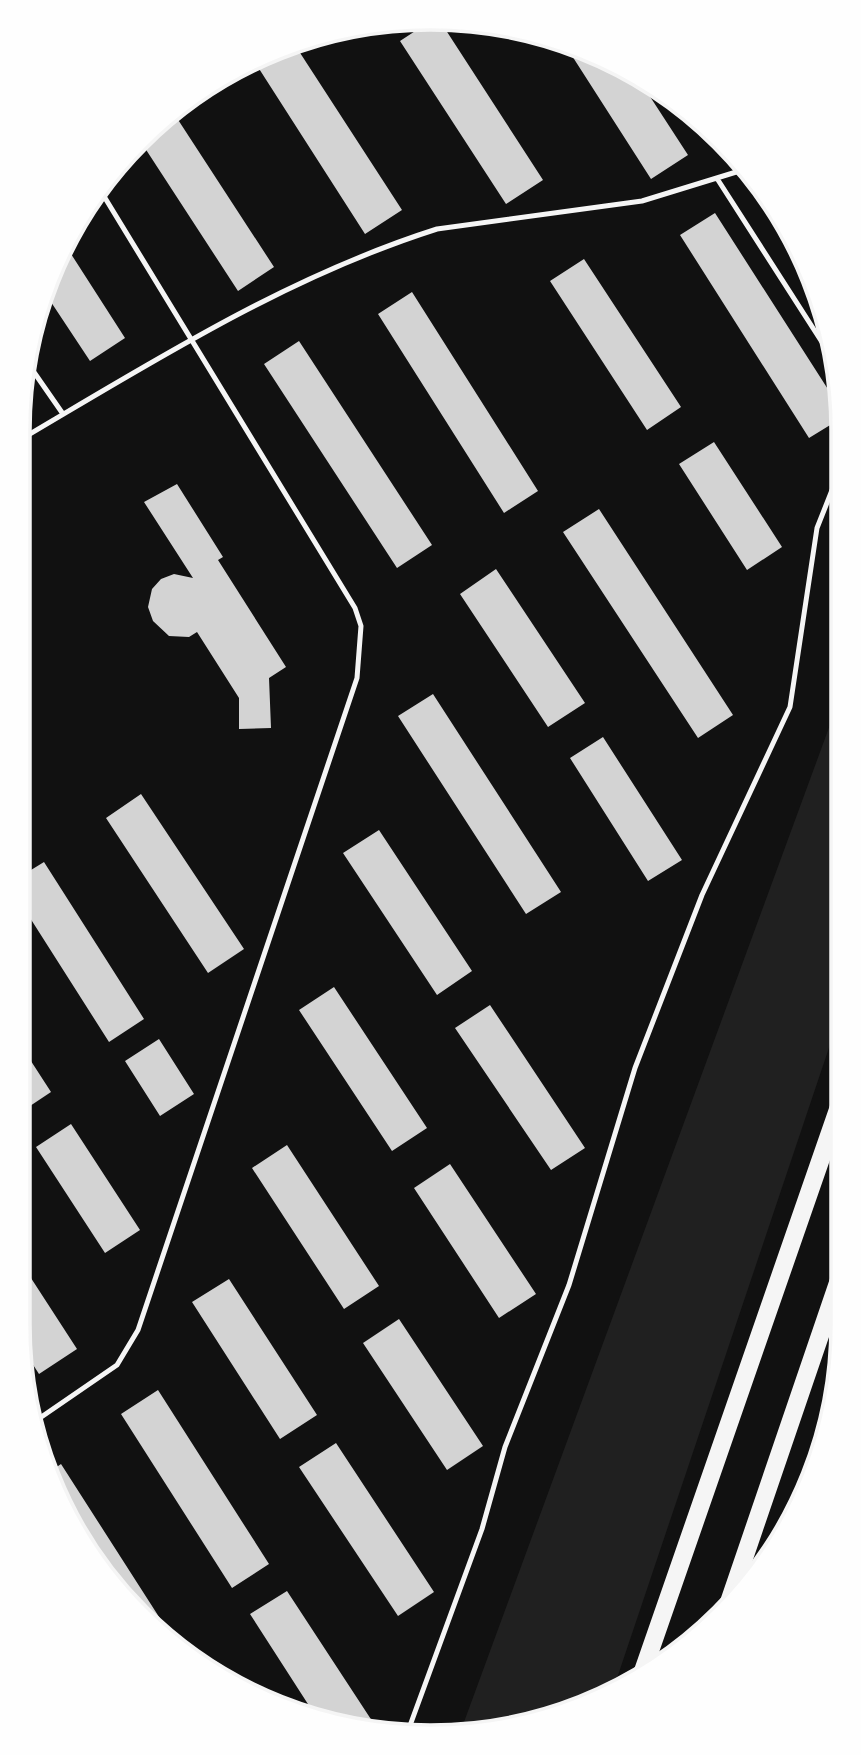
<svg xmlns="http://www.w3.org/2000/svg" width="861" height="1755" font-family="Lora,serif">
<rect width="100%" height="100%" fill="#111"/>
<!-- green -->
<path fill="#202020" d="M841,695l1,314 -231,687 -126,38 -25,-1z"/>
<!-- building -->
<path fill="#d3d3d3" d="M440,21l103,159 -37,24 -106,-163 29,-19z
M293,42l109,168 -37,24 -109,-170z
M567,48l46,12 23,15 52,80 -37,24z
M173,112l101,155 -36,24 -97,-149 17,-22z
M715,213l125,195v11l-31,19 -129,-203z
M64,243l61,95 -35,23 -43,-65z
M584,259l97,148 -34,23 -97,-149z
M412,292l126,199 -34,22 -126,-199z
M299,341l133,204 -35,23 -133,-204z
M714,442l68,105 -35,23 -68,-106z
M177,484l46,73 -5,3 68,107 -17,11 2,50 -32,1v-31l-42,-66 -8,5 -20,-1 -16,-15 -5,-14 4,-18 9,-10 13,-5 19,4 -49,-76z
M599,509l134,206 -35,23 -135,-206z
M496,569l89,134 -37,24 -88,-133z
M433,694l128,198 -35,22 -128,-198z
M603,737l79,123 -34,21 -78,-123z
M141,794l103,155 -36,24 -102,-155z
M379,830l93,141 -35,24 -94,-142z
M44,862l100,157 -35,23 -91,-143v-21z
M334,987l93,141 -35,23 -93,-141z
M490,1005l95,143 -34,22 -96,-142z
M159,1039l35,55 -34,22 -35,-55z
M18,1041l33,51 -33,22z
M71,1124l69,106 -35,23 -69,-106z
M287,1145l92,141 -35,23 -92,-141z
M450,1164l86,130 -37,24 -85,-130z
M18,1258l59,91 -38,25 -18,-28 -3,-22z
M229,1279l88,136 -37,24 -88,-137z
M399,1319l84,127 -36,24 -84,-127z
M158,1390l111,174 -37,24 -111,-174z
M336,1443l98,149 -36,24 -99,-149z
M61,1464l100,156 -7,4 -51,-48 -55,-103z
M287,1591l91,139 -28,-1 -35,-14 -65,-101z"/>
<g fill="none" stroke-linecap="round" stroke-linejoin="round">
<!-- service -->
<path stroke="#f5f5f5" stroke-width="5" d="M718,180l118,184
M29,365l34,49
M18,441c136,-80 268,-164 419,-212l205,-28 104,-32
M34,1422l83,-57 21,-35 219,-652 4,-52 -6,-18 -253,-415
M408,1731l74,-202 23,-82 64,-162 66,-217 67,-173 88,-188 27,-179 23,-58"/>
<!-- primary -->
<path stroke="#f5f5f5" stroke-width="18" d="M726,1611l116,-340
M642,1674l200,-576"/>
</g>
<!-- crop -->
<path d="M0 0H861V1755H0ZM430 30H431A400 400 0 0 1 831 430V1325A400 400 0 0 1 431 1725H430A400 400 0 0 1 30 1325V430A400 400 0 0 1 430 30Z" fill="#fefefe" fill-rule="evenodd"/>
<path fill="none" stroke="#f5f5f5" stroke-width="3.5" d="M430 30H431A400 400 0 0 1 831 430V1325A400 400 0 0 1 431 1725H430A400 400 0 0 1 30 1325V430A400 400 0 0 1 430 30Z"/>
</svg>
